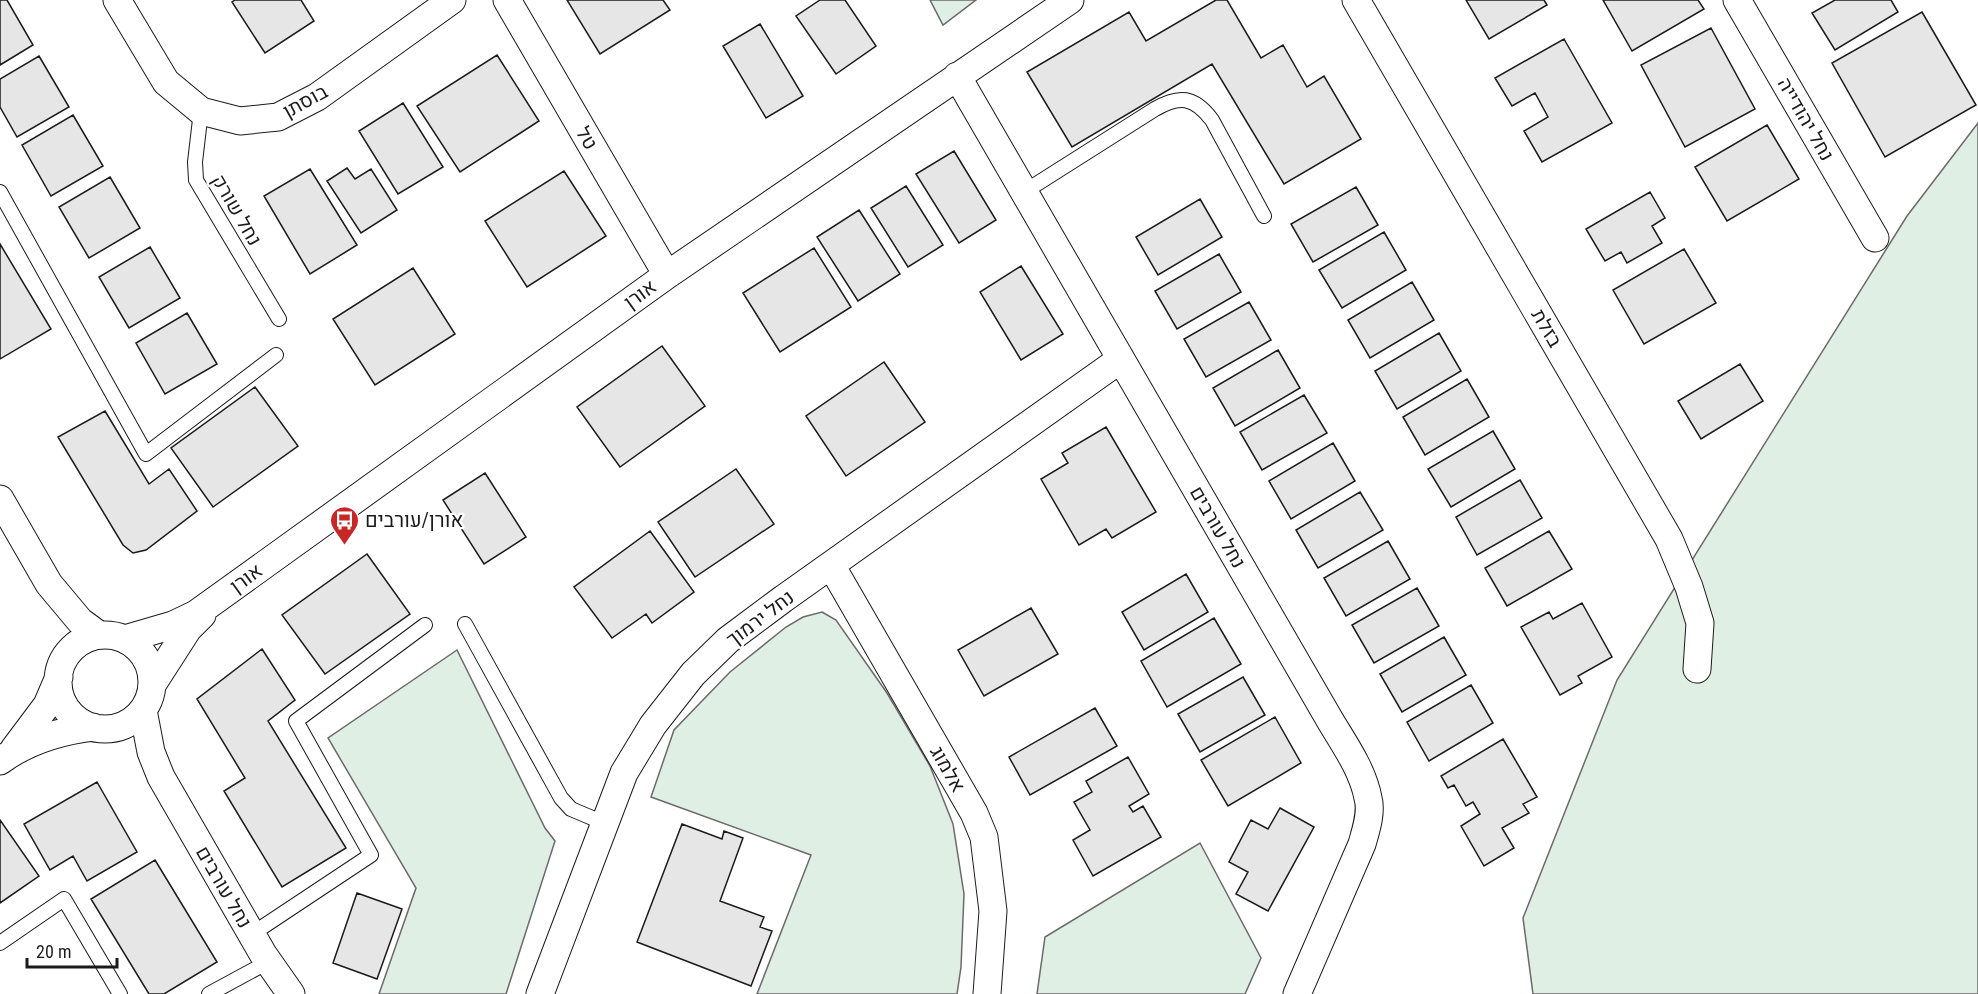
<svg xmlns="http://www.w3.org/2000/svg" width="1978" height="994" font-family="'Roboto Condensed',Heebo,sans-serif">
<rect width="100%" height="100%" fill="#fff"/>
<!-- green -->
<path fill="#e0efe3" stroke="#6a6a6a" stroke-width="1.5" d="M930,0h46l-33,25z
M1978,123v871h-445l-10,-76 94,-238 290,-464z
M822,612l14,8 51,73 43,73 23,58 11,70 -3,73 -4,27h-200l54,-139 -160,-58 23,-67 56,-58 56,-45 17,-10z
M457,650l88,178 10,13 -49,153h-127l37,-106 -88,-150z
M1200,843l61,115 -16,36h-208l8,-57z"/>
<!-- building -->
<path fill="#e6e6e6" stroke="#1a1a1a" stroke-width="1.5" d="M0,0h7l26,45 -33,20z
M235,0h66l13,21 -49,32 -33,-51z
M567,0h96l7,10 -70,44z
M820,0h25l31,46 -40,28 -40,-58z
M1216,0h11l34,58 22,-13 24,42 17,-11 37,63 -77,45 -72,-120 -140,83 -45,-75 102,-60 17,29z
M1466,0h78l3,5 -58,34z
M1603,0h95l6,9 -72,42z
M1835,0h56l7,12 -63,38 -23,-37z
M1922,12l54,93 -91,52 -53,-94z
M760,24l43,72 -37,22 -43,-72z
M1711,28l44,81 -70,38 -44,-82z
M1564,39l48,84 -70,39 -18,-31 24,-14 -13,-24 -23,13 -17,-28z
M497,55l42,66 -79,51 -43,-66z
M39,56l30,51 -52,30 -17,-30v-28z
M403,103l40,64 -45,27 -39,-63z
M73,115l30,51 -52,30 -29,-51z
M1767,125l32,54 -72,42 -32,-54z
M954,151l42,69 -37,23 -43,-69z
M347,168l8,11 16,-10 26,41 -36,23 -34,-52z
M310,169l47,76 -47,29 -46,-78z
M564,171l42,65 -79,51 -42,-66z
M110,177l30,51 -51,30 -30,-51z
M906,186l37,59 -35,22 -37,-59z
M1356,187l22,38 -65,37 -22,-38z
M1650,192l15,26 -13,8 10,17 -35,20 -6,-11 -16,9 -19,-32z
M1200,199l22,38 -64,38 -22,-38z
M859,210l41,64 -42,27 -41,-64z
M1384,232l22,38 -64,38 -23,-38z
M0,244l51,85 -51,30z
M150,247l30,51 -51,30 -30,-51z
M814,248l37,59 -71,45 -37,-59z
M1684,249l32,54 -72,41 -31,-54z
M1219,254l22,38 -64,37 -22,-38z
M1021,266l42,68 -42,26 -41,-68z
M413,268l42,66 -80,51 -42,-66z
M1412,282l22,38 -64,38 -22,-38z
M1249,302l22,38 -65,37 -22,-38z
M187,313l30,51 -52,30 -29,-51z
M1439,333l22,38 -64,38 -22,-38z
M662,346l43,60 -85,61 -43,-60z
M1278,350l22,38 -65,38 -22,-38z
M884,362l41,60 -79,54 -40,-60z
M1740,364l23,37 -62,38 -23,-38z
M1467,379l22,38 -64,38 -22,-38z
M255,387l43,59 -85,61 -42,-59z
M1304,395l23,38 -65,37 -22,-38z
M105,411l44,73 20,-15 28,42 -51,39 -13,3 -10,-8 -65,-108z
M1106,427l50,85 -44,26 -6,-9 -27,16 -38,-66 27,-16 -6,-10z
M1493,431l22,38 -64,38 -23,-38z
M1333,443l22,38 -64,38 -22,-38z
M736,469l38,55 -79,53 -37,-55z
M485,473l41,64 -42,27 -41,-64z
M1520,480l22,38 -65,37 -21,-38z
M1360,492l23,38 -65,38 -22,-38z
M650,531l44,61 -42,31 -6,-9 -34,24 -38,-51z
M1549,531l23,38 -65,37 -22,-38z
M1388,541l22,38 -64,37 -22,-38z
M367,554l43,60 -85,60 -43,-59z
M1186,574l22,38 -64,38 -22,-38z
M1417,588l22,38 -65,37 -22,-38z
M1582,603l30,54 -34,19 4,7 -22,12 -39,-68 28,-15 4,7z
M1031,608l27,46 -74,42 -26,-46z
M1214,618l27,46 -74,43 -26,-46z
M1444,637l22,38 -64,37 -22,-38z
M262,649l33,51 -27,21 78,127 -64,39 -58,-96 21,-13 -48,-79z
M1243,677l22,38 -65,37 -22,-38z
M1471,685l22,38 -64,38 -22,-39z
M1095,708l22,38 -87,49 -21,-38z
M1275,717l26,46 -73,43 -27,-46z
M1503,739l34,58 -14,7 6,9 -27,15 12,20 -30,18 -23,-40 19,-12 -7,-12 -7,4 -12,-21 -6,3 -7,-12z
M1128,757l21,37 -20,12 4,6 10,-6 18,31 -68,39 -20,-36 17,-10 -16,-28 18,-10 -6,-11z
M97,782l40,70 -50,29 -14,-25 -23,14 -26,-46z
M1280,808l34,19 -46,84 -32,-17 12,-22 -19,-10 22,-42 17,9z
M0,820l39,56 -39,27z
M682,824l40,15 2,-8 19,7 -23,63 44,16 -4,10 12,4 -21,55 -114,-44z
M155,860l62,102 -53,32h-15l-58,-95z
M357,893l45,16 -25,70 -44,-16z"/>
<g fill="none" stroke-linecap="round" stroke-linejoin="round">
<defs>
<path id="lane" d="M201,111l-6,51 1,18 83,139
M0,192l146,262 130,-99
M1024,192l131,-83c24,-14 39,-13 57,11l52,96
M465,624l96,174 10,11 33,14
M252,934l119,-79 -75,-134 129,-96
M0,943l64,-44 56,95
M209,994l59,-32"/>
<path id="street" d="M117,0l49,82 35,29 39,10 38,-4 39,-20 135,-97
M507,0l160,275
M1356,0l313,539 20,48 11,36 -3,46
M1737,0l138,238
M957,76l374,646c14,23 32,49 37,76 4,14 -2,32 -6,46l-65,150
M0,499l49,85 31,37 19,14
M831,565l143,248 10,24 9,74 -6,83
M58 682a47 47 0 1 1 94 0a47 47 0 1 1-94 0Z
M125,639l48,-14 23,-11 471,-339 403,-275
M152,685l36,-56 14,-14
M143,710l8,42 10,25 102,177 28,40
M14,749l33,-44 12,-28
M0,761c27,-20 60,-30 93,-34
M540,994l84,-221 29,-48 40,-51 35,-34 55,-41 338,-240"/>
</defs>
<!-- lane casing -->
<use href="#lane" stroke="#1a1a1a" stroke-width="16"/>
<!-- street casing -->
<use href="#street" stroke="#1a1a1a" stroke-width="29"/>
<!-- lane -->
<use href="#lane" stroke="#fff" stroke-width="14"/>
<!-- street -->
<use href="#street" stroke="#fff" stroke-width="27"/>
</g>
<!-- icons -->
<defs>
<symbol id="bus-pin" viewBox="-11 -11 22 30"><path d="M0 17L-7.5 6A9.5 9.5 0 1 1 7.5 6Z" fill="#c62828" stroke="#fff"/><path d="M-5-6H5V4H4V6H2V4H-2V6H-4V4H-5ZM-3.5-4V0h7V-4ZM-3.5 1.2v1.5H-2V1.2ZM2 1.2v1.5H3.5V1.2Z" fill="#fff"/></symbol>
</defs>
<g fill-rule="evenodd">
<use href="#bus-pin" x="328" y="504" width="33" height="45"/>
</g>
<g text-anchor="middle" stroke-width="4.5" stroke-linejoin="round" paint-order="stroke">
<!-- street labels -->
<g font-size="20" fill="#1a1a1a" stroke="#fff">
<text transform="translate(305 101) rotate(-29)" y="7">בוסתן</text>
<text transform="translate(1806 119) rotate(60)" y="7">נחל יהודייה</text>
<text transform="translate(587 138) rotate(60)" y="7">טל</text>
<text transform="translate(237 210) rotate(60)" y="7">נחל שורק</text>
<text transform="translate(640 294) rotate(-36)" y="7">אורן</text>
<text transform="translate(1547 328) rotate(60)" y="7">בזלת</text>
<text transform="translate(1218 527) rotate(60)" y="7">נחל עורבים</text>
<text transform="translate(246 578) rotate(-36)" y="7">אורן</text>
<text transform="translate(760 618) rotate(-37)" y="7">נחל ירמוך</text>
<text transform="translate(948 769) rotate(60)" y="7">אלמוג</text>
<text transform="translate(224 887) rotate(60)" y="7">נחל עורבים</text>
</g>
<!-- poi labels -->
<g font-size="20" fill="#1a1a1a" stroke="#fff" text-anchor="start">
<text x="365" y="527">אורן/עורבים</text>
</g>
</g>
<!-- scale -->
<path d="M27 958v9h90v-9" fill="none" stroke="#1a1a1a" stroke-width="3"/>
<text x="36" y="958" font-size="18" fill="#1a1a1a" stroke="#ffffff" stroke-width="4.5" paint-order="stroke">20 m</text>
</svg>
